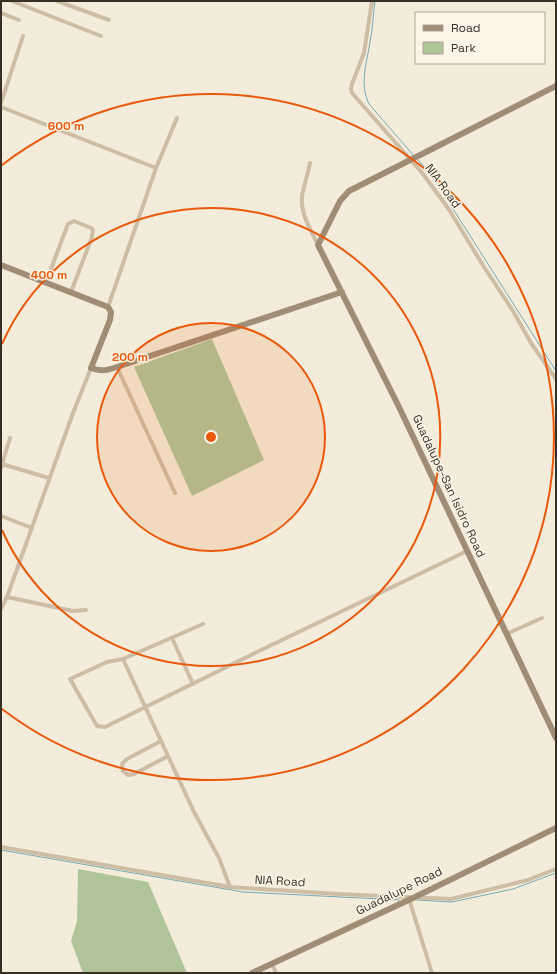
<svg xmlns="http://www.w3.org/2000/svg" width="557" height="974" font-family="'Space Grotesk',sans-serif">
<rect width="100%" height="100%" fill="#f4ecdb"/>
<!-- green -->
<path fill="#afc499" d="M212,339l52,121 -72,36 -58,-129z
M78,869l70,13 39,91h-104l-12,-32 6,-20z"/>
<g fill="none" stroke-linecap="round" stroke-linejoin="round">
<!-- stream -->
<path stroke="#77a8b4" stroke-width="1" d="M375,1c-2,14 -2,27 -5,41 -3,21 -11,41 -1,62l45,52
M418,160l8,9 15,21 115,181
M1,850l242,42 156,8
M417,900l35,2 61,-13 43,-16"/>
<!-- street -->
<path stroke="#cdbda5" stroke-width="4" d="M12,1l89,35
M57,1l52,19
M372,1l-8,52 -12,31 -1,5 1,4 71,81 25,34 36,59 29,44 18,32 25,36
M1,13l18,7
M1,103l22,-67
M1,107l155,61
M310,163c-2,10 -5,19 -7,28 -5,20 7,37 15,54
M46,282l22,-58 6,-3 17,7 2,2 -1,7 -21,55
M108,307l48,-139 21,-50
M117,367l58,126
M2,464l47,14
M1,468l9,-30
M1,516l31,12
M7,597l66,14 13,-1
M1,609l6,-12 66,-184 18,-45
M203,624l-80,35 -16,3 -37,17 27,47 8,1 150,-74 212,-102
M506,634l36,-16
M172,638l21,46
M123,659l71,153 25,46 11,29
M161,741l-34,18 -5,5 1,7 5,4 6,-1 34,-18
M1,847l229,40 107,7 114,5 77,-19 28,-11
M409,899l23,74
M272,964l4,9"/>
<!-- secondary -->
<path stroke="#a18c76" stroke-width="6" d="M556,86l-207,105 -9,10 -22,44 81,162 157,331
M1,265l107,42 3,5 -1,8 -19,48c10,4 17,2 26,-1l225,-75
M252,973l161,-75 143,-70"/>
</g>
<!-- distance rings -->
<circle cx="211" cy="437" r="114" fill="#e8590c" fill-opacity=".12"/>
<g fill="none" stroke="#e8590c" stroke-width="2">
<circle cx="211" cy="437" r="114"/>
<path d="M2 344A229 229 0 1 1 2 530"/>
<path d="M2 165A343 343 0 1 1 2 709"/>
</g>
<g text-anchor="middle" stroke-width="3" stroke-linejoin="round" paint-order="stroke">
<!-- street labels -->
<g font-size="12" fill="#382f27" stroke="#fbf5e7">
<text transform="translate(443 186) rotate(54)" y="4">NIA Road</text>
<text transform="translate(449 486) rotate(65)" y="4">Guadalupe-San Isidro Road</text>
<text transform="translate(280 881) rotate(3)" y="4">NIA Road</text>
<text transform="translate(399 891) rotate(-26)" y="4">Guadalupe Road</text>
</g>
</g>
<circle cx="211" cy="437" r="6" fill="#e8590c" stroke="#fbf5e7" stroke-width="2"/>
<g font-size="12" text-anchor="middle" font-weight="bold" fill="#e8590c" stroke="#fbf5e7" stroke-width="3" stroke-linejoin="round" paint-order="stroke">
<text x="66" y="130">600 m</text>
<text x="49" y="279">400 m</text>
<text x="130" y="361">200 m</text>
</g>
<!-- border -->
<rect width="557" height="974" fill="none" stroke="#382f27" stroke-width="4"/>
<!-- legend -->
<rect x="415" y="12" width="130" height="52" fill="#fbf5e7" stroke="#ada69a"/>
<rect x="423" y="25" width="20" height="6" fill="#a18c76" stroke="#ada69a"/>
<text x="451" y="32" font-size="12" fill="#382f27">Road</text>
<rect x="423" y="42" width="20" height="12" fill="#afc499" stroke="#ada69a"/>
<text x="451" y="52" font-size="12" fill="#382f27">Park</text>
</svg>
